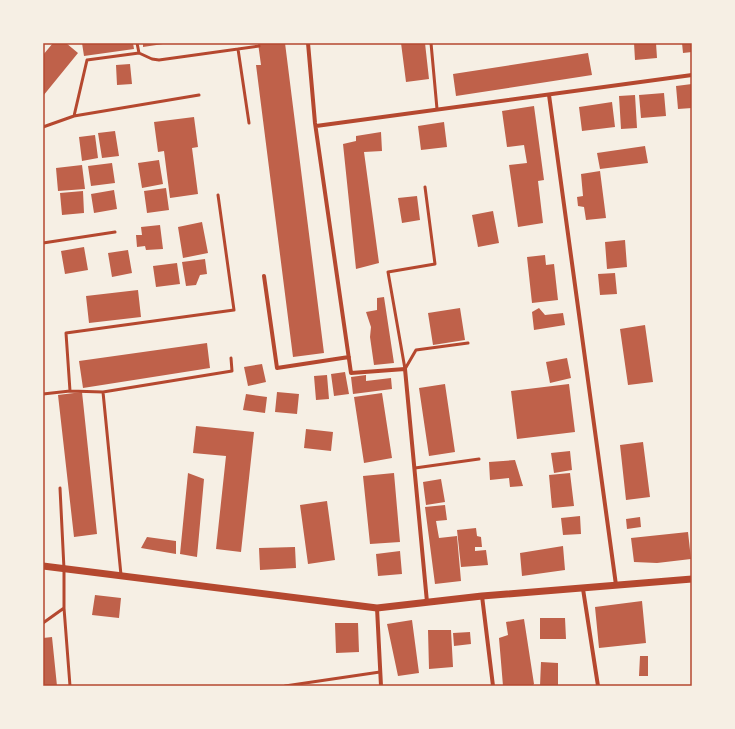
<svg xmlns="http://www.w3.org/2000/svg" width="735" height="729" font-family="'Fira Sans Condensed',sans-serif">
<rect width="100%" height="100%" fill="#f6efe4"/>
<!-- building -->
<path fill="#bf614a" d="M53,43h13l12,10 -35,43v-41z
M82,43h51l1,6 -50,7z
M143,43h20v1l-20,3z
M258,43h27l39,310 -31,4 -37,-292h5z
M401,43h24l4,36 -23,3z
M634,43h22l1,15 -22,2z
M682,43h10v9l-9,1z
M588,53l4,22 -136,21 -3,-22z
M130,64l2,20 -15,1 -1,-20z
M692,84v24l-14,1 -2,-23z
M664,93l2,23 -25,2 -2,-23z
M635,95l2,33 -16,1 -2,-33z
M612,102l3,25 -33,4 -3,-24z
M534,106l10,74 -6,1 5,42 -25,4 -9,-62 18,-2 -3,-18 -17,2 -5,-36z
M194,117l4,30 -6,1 6,46 -28,4 -6,-47 -6,1 -4,-30z
M444,122l3,25 -26,3 -3,-24z
M115,131l4,25 -17,2 -4,-25z
M381,132l1,19 -18,1 15,111 -23,6 -13,-125 13,-3v-5z
M95,135l3,23 -16,3 -3,-24z
M645,146l3,17 -48,6 -3,-16z
M159,160l4,24 -21,4 -4,-25z
M112,163l3,20 -24,3 -3,-20z
M82,165l3,24 -27,2 -2,-23z
M600,171l6,47 -20,2 -2,-13 -6,-1 -1,-9 6,-1 -2,-22z
M166,188l3,22 -22,3 -3,-22z
M114,190l3,19 -23,4 -3,-19z
M83,191l1,22 -22,2 -2,-22z
M417,196l3,24 -18,3 -4,-25z
M493,211l6,32 -21,4 -6,-32z
M202,222l6,31 -25,5 -5,-31z
M160,225l3,24 -17,1 -1,-4 -8,1 -1,-12h6l-1,-8z
M625,240l2,27 -20,2 -2,-27z
M84,247l4,23 -23,4 -4,-23z
M128,250l4,23 -20,4 -4,-24z
M545,255l1,10 8,-1 4,36 -26,3 -5,-46z
M205,259l2,15 -7,1 -4,10 -10,1 -4,-24z
M177,263l3,21 -24,3 -3,-21z
M615,273l2,21 -17,1 -2,-21z
M138,290l3,27 -52,6 -3,-27z
M384,297l10,66 -20,2 -4,-28 1,-10 -5,-15 11,-2v-12z
M460,308l5,32 -32,5 -5,-32z
M539,308l6,7 18,-2 2,12 -31,5 -2,-18z
M645,325l8,57 -25,3 -8,-56z
M207,343l3,25 -127,20 -4,-27z
M567,358l4,20 -21,5 -4,-21z
M262,364l4,18 -18,4 -4,-19z
M345,372l4,22 -15,2 -3,-22z
M327,375l2,24 -13,1 -2,-24z
M366,375v6l25,-3 1,11 -39,5 -2,-17z
M445,384l10,68 -26,4 -10,-68z
M569,384l6,48 -58,7 -6,-48z
M82,392l15,142 -23,3 -16,-142z
M277,392l22,2 -2,20 -22,-2z
M382,393l10,65 -28,5 -10,-66z
M246,394l21,3 -2,16 -22,-3z
M196,426l58,6 -13,120 -25,-3 10,-93 -33,-3z
M306,429l27,3 -2,19 -27,-3z
M643,442l7,55 -24,3 -6,-55z
M570,451l2,19 -18,3 -3,-20z
M515,460l8,26 -13,1 -1,-9 -19,2 -1,-18z
M188,473l16,6 -7,78 -17,-3z
M394,473l6,69 -30,2 -7,-68z
M570,473l4,33 -22,2 -3,-33z
M441,479l4,23 -19,3 -3,-23z
M327,501l8,59 -27,4 -8,-59z
M445,505l2,15 -11,1 3,17 18,-2 4,45 -26,3 -10,-77z
M580,516l1,18 -18,1 -2,-17z
M640,517l1,10 -14,2 -1,-10z
M476,528l1,8 4,1 1,10h-7v4l11,-1 2,15 -27,2 -4,-37z
M688,532l3,27 -34,4 -23,-1 -3,-24z
M147,537l29,4v13l-35,-6z
M563,546l2,24 -43,6 -2,-23z
M295,547l1,21 -36,2 -1,-22z
M400,551l2,23 -24,2 -2,-22z
M95,595l26,3 -2,20 -27,-3z
M642,601l4,42 -47,5 -4,-41z
M540,618h25l1,21h-26z
M524,619l10,65 -2,2h-29l-4,-48 9,-3 -2,-13z
M412,620l7,53 -21,3 -11,-52z
M335,623h23l1,29 -23,1z
M428,630h23l2,37 -24,2z
M470,632l1,12 -17,2 -1,-13z
M52,637l5,49h-14v-48z
M640,656h8v20h-9z
M541,662l17,1v23h-18z"/>
<g fill="none" stroke-linecap="round" stroke-linejoin="round">
<!-- service -->
<path stroke="#b5482f" stroke-width="3" d="M431,43l6,66
M238,49l11,74
M139,53l13,6 7,1 100,-14
M74,116l125,-21
M43,127l31,-11 13,-56 52,-7 -2,-10
M43,243l72,-11
M405,369l-17,-97 47,-8 -10,-77
M405,369l11,-19 52,-7
M70,391l-4,-58 168,-23 -16,-115
M43,394l27,-3 33,1
M415,468l64,-9
M121,575l-18,-183 129,-21 -1,-13
M64,608l6,78
M43,623l21,-15v-39l-4,-81
M285,686l95,-14"/>
<!-- minor -->
<path stroke="#b5482f" stroke-width="4" d="M308,43l7,80 36,250 54,-4 22,233
M549,95l67,490
M316,126l376,-51
M264,276l13,92 72,-11
M583,589l15,97
M482,596l11,90
M377,608l4,78"/>
<!-- tertiary -->
<path stroke="#b5482f" stroke-width="7" d="M43,566l334,42 105,-12 210,-17"/>
</g>
<!-- border -->
<rect width="735" height="729" fill="none" stroke="#f6efe4" stroke-width="88"/>
<rect x="44" y="44" width="647" height="641" fill="none" stroke="#b5482f" stroke-width="1.5"/>
</svg>
